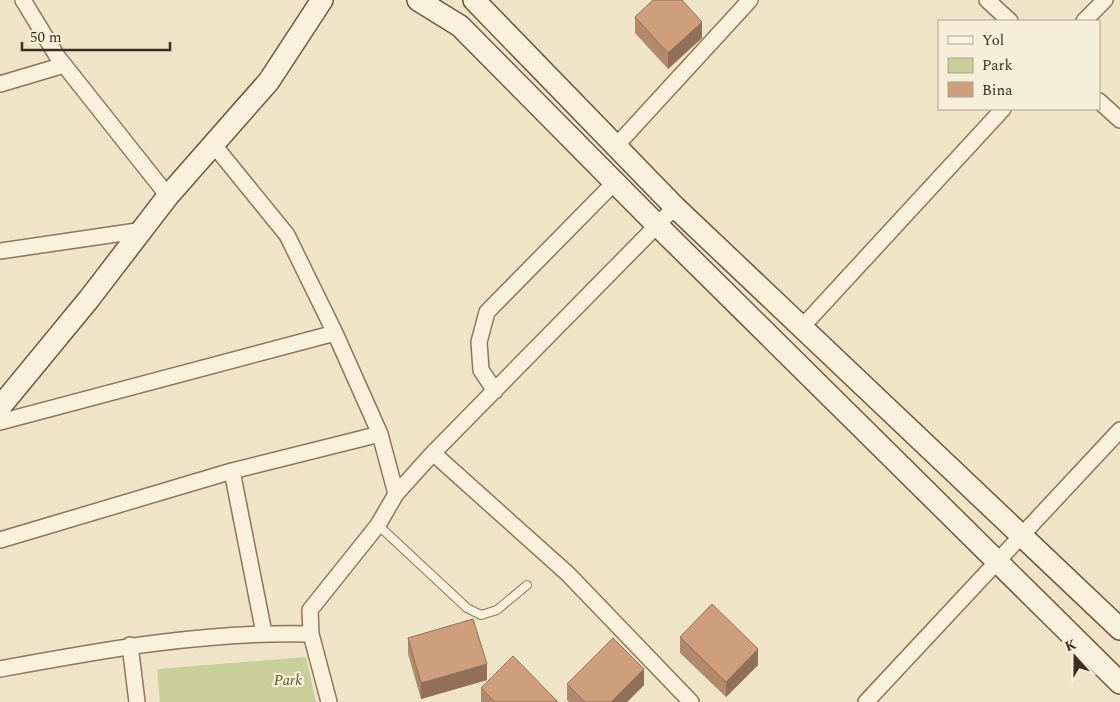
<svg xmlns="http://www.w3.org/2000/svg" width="1120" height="702" font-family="Spectral,serif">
<rect width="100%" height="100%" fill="#f0e4c8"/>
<!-- green -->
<path fill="#c9cf9b" d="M306,657l10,45h-156l-3,-33z"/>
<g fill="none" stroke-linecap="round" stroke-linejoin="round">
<defs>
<path id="lane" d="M378,525l89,83 14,7 16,-5 30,-25"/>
<path id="street" d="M23,0l34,56 111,140
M987,0l23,21
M1084,21l21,-21
M0,84l64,-19
M1099,101l21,19
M213,144l74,91 48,98 45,101 16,60
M616,146l134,-146
M0,251l144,-21
M802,327l201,-218
M495,391l-14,-21 -2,-28 8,-30 128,-130
M0,422l335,-89
M433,453l135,121 123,128
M232,471l32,162
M0,540l232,-69 148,-37
M130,645l7,57
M0,669c103,-19 206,-38 311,-35
M329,702l-18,-68 -1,-24 68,-85 18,-31 37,-41 242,-246
M866,702l254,-272"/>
<path id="secondary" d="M418,0l42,26 198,200 462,457
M474,0l201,207 445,422
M0,407l89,-108 79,-103 101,-115 53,-81"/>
</defs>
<!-- lane casing -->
<use href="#lane" stroke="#8d765c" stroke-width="10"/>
<!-- street casing -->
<use href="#street" stroke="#8d765c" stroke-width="18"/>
<!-- secondary casing -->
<use href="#secondary" stroke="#6f573f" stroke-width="24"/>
<!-- lane -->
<use href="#lane" stroke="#faf1dc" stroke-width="8"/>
<!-- street -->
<use href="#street" stroke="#faf1dc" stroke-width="15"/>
<!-- secondary -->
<use href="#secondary" stroke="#faf1dc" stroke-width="21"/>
</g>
<!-- wall -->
<path fill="#b2896c" d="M635,17l67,21 -34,31 -33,-36z
M680,637l78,28 -32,32 -46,-44z
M408,638l79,42 -66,19 -13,-45z
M567,684l77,1 -17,17h-58l-2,-2z
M481,688l77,14h-77z"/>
<!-- shaded-wall -->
<path fill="#916f58" d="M702,22v16l-34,31v-16z
M758,649v16l-32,32v-15z
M487,664v16l-66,19v-16z
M644,669v16l-17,17h-16z"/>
<!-- building -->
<path fill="#cf9f7d" stroke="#916f58" d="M653,0h29l20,22 -34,31 -33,-36z
M712,604l46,45 -32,33 -46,-45z
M473,619l14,45 -66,19 -13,-45z
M613,638l31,31 -33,33h-26l-18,-18z
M513,656l45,46h-63l-14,-14z"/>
<g text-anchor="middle" stroke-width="4.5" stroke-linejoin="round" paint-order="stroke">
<!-- park labels -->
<g font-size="15" font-style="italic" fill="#4d5a26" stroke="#f7eed8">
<text x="288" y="685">Park</text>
</g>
</g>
<!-- legend -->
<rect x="938" y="20" width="162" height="90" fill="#f7eed8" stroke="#ada18e"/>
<rect x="948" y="36" width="25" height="8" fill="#faf1dc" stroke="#ada18e"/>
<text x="982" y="45" font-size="15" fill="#3d2e20">Yol</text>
<rect x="948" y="58" width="25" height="15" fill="#c9cf9b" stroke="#ada18e"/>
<text x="982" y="70" font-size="15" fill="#3d2e20">Park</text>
<rect x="948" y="82" width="25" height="15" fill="#cf9f7d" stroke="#ada18e"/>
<text x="982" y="95" font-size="15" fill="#3d2e20">Bina</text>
<!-- north arrow -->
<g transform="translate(1075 657) rotate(339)" stroke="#f7eed8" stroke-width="4" paint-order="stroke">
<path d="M0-4L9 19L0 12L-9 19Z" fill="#3d2e20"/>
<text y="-8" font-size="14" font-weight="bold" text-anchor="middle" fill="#3d2e20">K</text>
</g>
<!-- scale -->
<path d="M22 42v8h148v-8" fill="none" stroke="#3d2e20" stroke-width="2.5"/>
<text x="30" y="42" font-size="15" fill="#3d2e20" stroke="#f7eed8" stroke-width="4" paint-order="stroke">50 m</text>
</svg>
